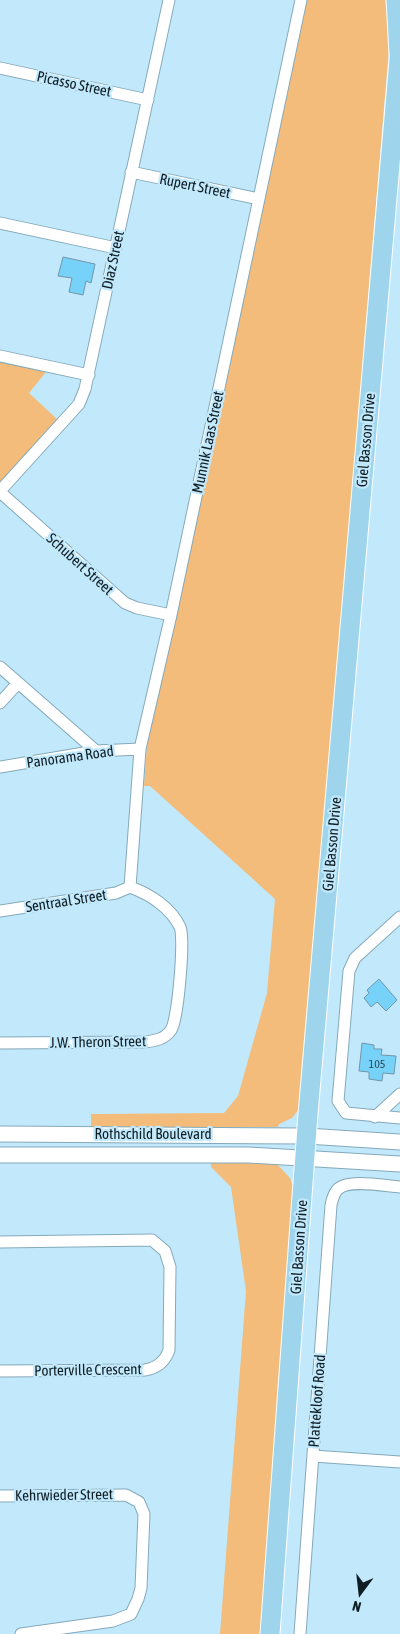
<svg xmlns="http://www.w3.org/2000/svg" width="400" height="1634" font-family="'Asap Condensed',sans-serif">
<rect width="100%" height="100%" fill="#c2e9fb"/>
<!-- green -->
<path fill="#f3bc7a" d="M307,0h82l1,37 -90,1071 -8,10 -13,6 -1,3h-187v-13l133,-1 14,-17 29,-103 8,-94 -125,-113h-6l3,-41z
M0,361l46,11 -17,21 29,27 -58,64z
M211,1159l66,5 13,14 4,12 -33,444h-41l26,-343 -15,-104 -20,-20z"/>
<!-- building -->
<path fill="#77d2fa" stroke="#7296a7" d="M63,257l32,7 -4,19 -5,-2 -3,14 -14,-3 3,-14 -14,-2z
M379,979l18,21 -11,11 -9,-9 -6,5 -7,-9 5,-5 -2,-3z
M362,1043l12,2v4h8l-1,6 15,1 -2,18 -11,-1 -1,8 -13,-2v-7l-10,-1z"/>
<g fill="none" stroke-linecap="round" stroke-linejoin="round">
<defs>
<path id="minor" d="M0,68l148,32
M131,172l128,27
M0,223l116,25
M0,356l89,19
M0,491l79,-87 6,-15 84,-389
M0,492l125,111 12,5 34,7
M0,667l96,84
M0,703l18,-20
M0,767l96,-16 44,-2
M130,887l10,-138 31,-134 130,-615
M0,911l116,-18 14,-6
M400,917l-45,41 -6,13 -11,130 8,12 54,5
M0,1043l144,-1c11,-1 21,-3 27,-12 7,-10 14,-92 9,-103 -9,-19 -30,-33 -50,-40
M375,1117l25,-23
M0,1242l152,-2 13,11 5,16 -1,83c-4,12 -12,18 -24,20l-145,1
M313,1456l87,6
M0,1496l126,-1 13,7 5,12 -3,74 -3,11 -7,15 -18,7 -92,13
M300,1634l31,-429c1,-5 3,-11 6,-15 10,-12 48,-4 63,-3"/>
<path id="tertiary" d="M0,1134l307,2 93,6
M0,1155h248l152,9"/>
<path id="primary" d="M396,0l3,54
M270,1634l38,-520 92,-1066"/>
</defs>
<!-- minor casing -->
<use href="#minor" stroke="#84a9ba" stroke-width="13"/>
<!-- tertiary casing -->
<use href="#tertiary" stroke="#84a9ba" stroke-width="17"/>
<!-- primary casing -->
<use href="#primary" stroke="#fff" stroke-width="21"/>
<!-- minor -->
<use href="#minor" stroke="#fff" stroke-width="11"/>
<!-- tertiary -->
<use href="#tertiary" stroke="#fff" stroke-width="15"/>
<!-- primary -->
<use href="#primary" stroke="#9ed5ed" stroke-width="19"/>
</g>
<g text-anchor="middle" stroke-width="4.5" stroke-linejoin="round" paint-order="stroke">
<!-- number labels -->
<g font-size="12" fill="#294a5a">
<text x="377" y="1068">105</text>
</g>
<!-- street labels -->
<g font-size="15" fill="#0f1d24" stroke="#c2e9fb">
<text transform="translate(74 84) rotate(12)" y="5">Picasso Street</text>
<text transform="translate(195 186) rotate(12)" y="5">Rupert Street</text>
<text transform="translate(113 260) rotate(-78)" y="5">Diaz Street</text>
<text transform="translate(366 440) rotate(-85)" y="5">Giel Basson Drive</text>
<text transform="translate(208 442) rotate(-78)" y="5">Munnik Laas Street</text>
<text transform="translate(80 564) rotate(42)" y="5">Schubert Street</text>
<text transform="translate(70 757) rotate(-8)" y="5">Panorama Road</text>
<text transform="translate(332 844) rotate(-85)" y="5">Giel Basson Drive</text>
<text transform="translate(66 901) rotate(-9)" y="5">Sentraal Street</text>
<text transform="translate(98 1042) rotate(-1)" y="5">J.W. Theron Street</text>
<text x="153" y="1139">Rothschild Boulevard</text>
<text transform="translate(299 1247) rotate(-86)" y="5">Giel Basson Drive</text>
<text transform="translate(88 1370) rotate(-1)" y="5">Porterville Crescent</text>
<text transform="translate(317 1401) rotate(-86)" y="5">Plattekloof Road</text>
<text transform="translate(64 1495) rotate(-1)" y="5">Kehrwieder Street</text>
</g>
</g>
<!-- north arrow -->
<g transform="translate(360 1594) rotate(195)" stroke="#c2e9fb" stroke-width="4" paint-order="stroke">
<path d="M0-4L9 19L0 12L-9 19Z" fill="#0f1d24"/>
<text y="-8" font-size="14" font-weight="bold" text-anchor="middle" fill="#0f1d24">N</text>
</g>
</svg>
